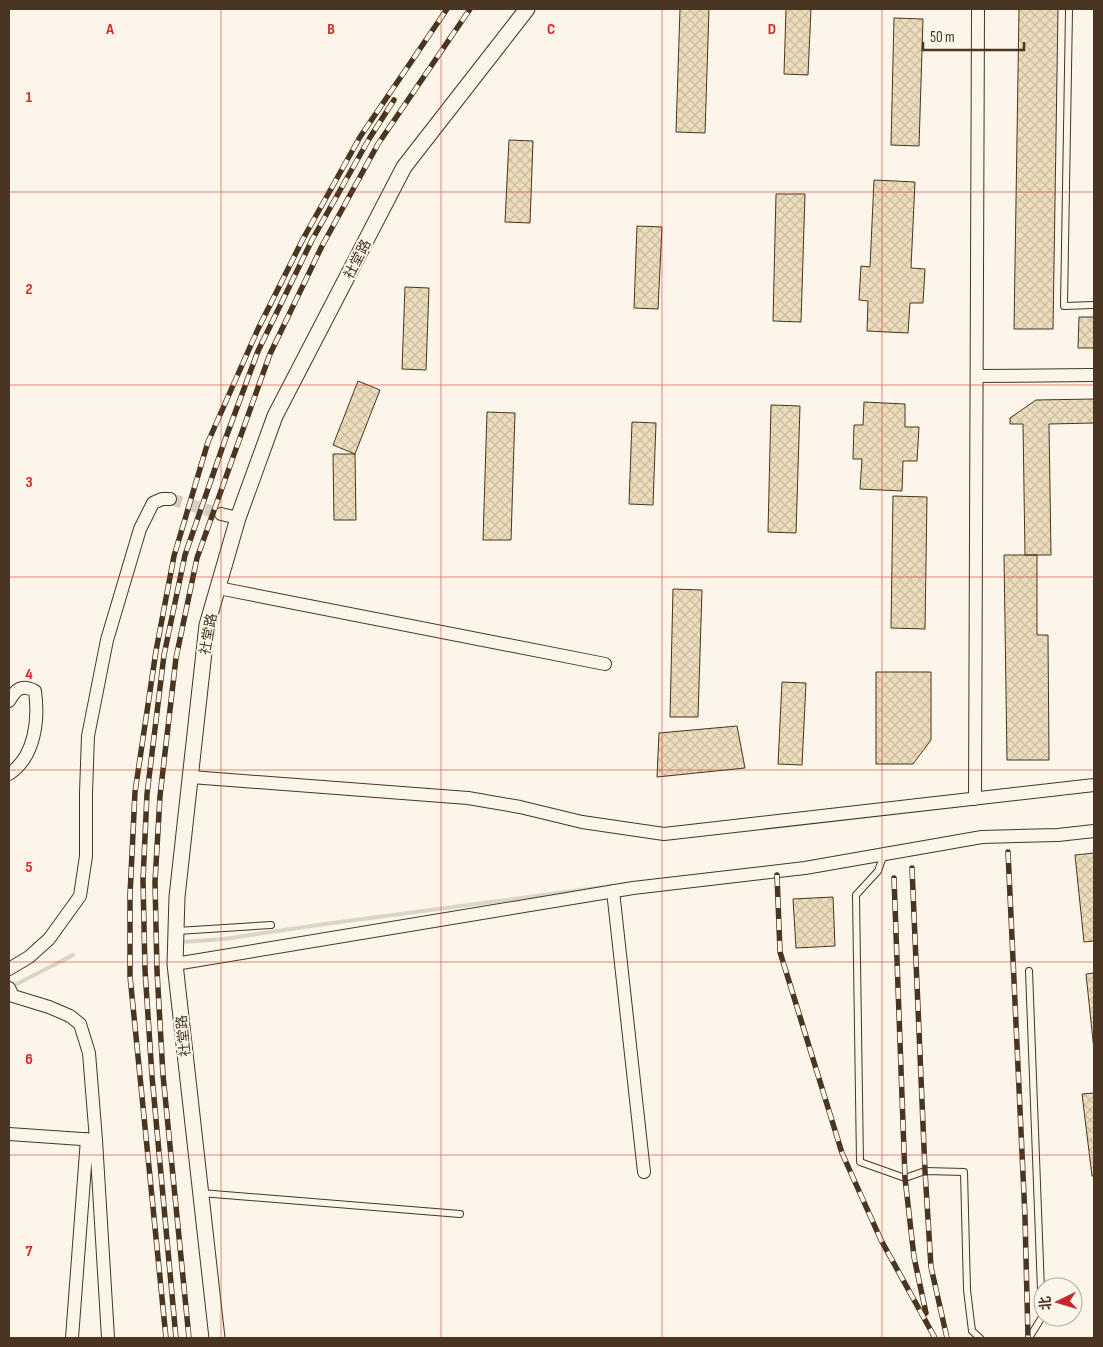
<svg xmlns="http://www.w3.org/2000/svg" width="1103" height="1347" font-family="'Sofia Sans Condensed','Noto Sans SC',sans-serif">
<defs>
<pattern id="building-cross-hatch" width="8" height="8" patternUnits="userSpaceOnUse" patternTransform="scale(1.25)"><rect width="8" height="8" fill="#ecdcbc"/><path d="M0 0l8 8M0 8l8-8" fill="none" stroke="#ccbda1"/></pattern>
</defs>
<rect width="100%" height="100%" fill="#fbf6e9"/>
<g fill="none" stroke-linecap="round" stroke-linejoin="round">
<!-- stream -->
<path stroke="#dcd4c6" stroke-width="4" d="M182,942l42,-3 101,-15 286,-38
M11,987l62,-32"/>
</g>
<!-- building -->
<path fill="url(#building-cross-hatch)" stroke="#4a3520" d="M680,9h29l-4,124 -29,-1z
M786,9h25l-3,66 -24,-1z
M1019,9h39l-5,320h-39z
M894,18l29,1 -4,127 -28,-1z
M509,140l24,1 -3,82 -25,-1z
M874,180l41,2 -4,86 14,1 -2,34h-13l-2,30 -41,-2 1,-30 -9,-1 2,-34 9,1z
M776,194h29l-4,128 -28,-1z
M637,226l25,1 -4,82 -24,-1z
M405,287l24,1 -3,82 -24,-1z
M1079,317h15v31h-16z
M358,381l22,9 -25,64 -22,-9z
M1094,399v24l-45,1 2,131h-26l-2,-131h-13v-6l26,-18z
M864,402l41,2v23h14l-2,34h-14l-1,30 -42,-2 2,-30h-9l1,-34h9z
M771,405l29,1 -4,127 -28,-1z
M487,412l28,1 -4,127h-28z
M632,422l24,1 -3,82 -24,-1z
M333,454h22l1,66h-22z
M893,496l34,1 -2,132 -34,-1z
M1004,555h33v80h11l1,125h-42z
M673,589l29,1 -4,127h-28z
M876,672h55v68l-18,24h-37z
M782,682l24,1 -4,82 -24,-1z
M737,726l8,42 -88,9 2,-44z
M1094,853v88l-10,1 -9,-87z
M833,897l2,49 -39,2 -3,-49z
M1094,973v77l-8,-76z
M1094,1093v83h-2l-10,-82z"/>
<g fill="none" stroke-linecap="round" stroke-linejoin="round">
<!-- minor-tunnel -->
<path stroke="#d8cfc1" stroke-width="12" stroke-dasharray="12 6" stroke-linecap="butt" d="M170,499l51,15"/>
<defs>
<path id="service" d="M1069,11l-5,295 30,-1
M884,854l-6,17 -22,24 4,267 45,16 20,-7 39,1 3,118 5,41 8,7
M177,931l94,-6
M1029,971l13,346 -13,21
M201,1193l259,21"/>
<path id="minor" d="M977,376l117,-1
M221,514l17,4
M218,588l387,76
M9,701c7,-12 12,-17 26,-10 4,29 0,66 -26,83
M191,777l277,21 52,9 62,15 82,12 430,-49
M975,799l3,-790
M613,891l31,281
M175,964l458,-76 172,-20 177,-31 76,-2 36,-4
M9,969l20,-12 20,-18 31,-43 6,-40v-63l2,-57 19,-96 33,-111 13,-26 9,-4h8
M9,988l4,8 36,11 21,9 10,8 9,29 7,87 -87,-6
M96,1140l12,198
M72,1338l15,-199"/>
<path id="tertiary" d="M217,1338l-42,-374 2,-67 30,-272 31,-107 37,-102 129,-249 123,-158"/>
</defs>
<!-- service casing -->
<use href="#service" stroke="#4a3520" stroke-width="8"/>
<!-- minor casing -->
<use href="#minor" stroke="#4a3520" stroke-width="14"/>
<!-- tertiary casing -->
<use href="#tertiary" stroke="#4a3520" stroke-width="17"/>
<!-- service -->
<use href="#service" stroke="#fbf6e9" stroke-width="6"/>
<!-- minor -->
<use href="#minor" stroke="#fbf6e9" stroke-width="12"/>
<!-- tertiary -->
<use href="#tertiary" stroke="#fbf6e9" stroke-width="15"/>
<defs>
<path id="rail" d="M1008,852l17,365 3,121
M912,868l13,303 6,96 16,71
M777,875l3,77 62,201 39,87 54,98
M894,878l11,300 9,79 12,56
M166,1338l-36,-362v-81l5,-103 21,-141 18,-95 34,-114 50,-113 45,-90 57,-102 87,-128
M176,1338l-24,-262 -7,-106 -2,-90 4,-86 17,-139 21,-100 40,-115 33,-89 54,-111 57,-101 25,-39
M189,1338l-26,-263 -6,-104 -2,-89 5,-86 16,-138 21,-100 73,-204 52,-108 56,-102 92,-135"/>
</defs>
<!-- rail casing -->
<use href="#rail" stroke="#4a3520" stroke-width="5.5"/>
<!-- rail -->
<use href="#rail" stroke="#fbf6e9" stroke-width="4" stroke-dasharray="11" stroke-linecap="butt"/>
</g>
<!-- grid -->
<path fill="none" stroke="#d62828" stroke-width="1" stroke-opacity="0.55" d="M221,9v1329M441,9v1329M662,9v1329M882,9v1329M9,192h1085M9,385h1085M9,577h1085M9,770h1085M9,962h1085M9,1155h1085"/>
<g text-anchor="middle" stroke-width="4" stroke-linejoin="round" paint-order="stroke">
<!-- street labels -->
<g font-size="14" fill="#4a3520" stroke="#fbf6e9">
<text transform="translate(357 259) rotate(-63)" y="5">社堂路</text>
<text transform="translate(208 634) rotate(-80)" y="5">社堂路</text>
<text transform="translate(183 1036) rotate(-96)" y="5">社堂路</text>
</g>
</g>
<g font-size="16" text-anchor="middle" font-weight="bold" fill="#d62828" stroke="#fbf6e9" stroke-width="4" stroke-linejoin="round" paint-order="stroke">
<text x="110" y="34">A</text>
<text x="331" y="34">B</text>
<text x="551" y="34">C</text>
<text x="772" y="34">D</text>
<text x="29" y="102">1</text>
<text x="29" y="294">2</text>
<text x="29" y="487">3</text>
<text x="29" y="679">4</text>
<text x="29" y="872">5</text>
<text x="29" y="1064">6</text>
<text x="29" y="1256">7</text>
</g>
<!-- border -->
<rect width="1103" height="1347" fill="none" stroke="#4a3520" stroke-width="20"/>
<!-- north arrow -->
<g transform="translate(1058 1302) rotate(265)"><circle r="24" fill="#fbf6e9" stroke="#b4a999"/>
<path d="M0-4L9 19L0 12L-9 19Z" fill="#c62828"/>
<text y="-8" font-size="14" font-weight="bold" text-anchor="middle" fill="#4a3520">北</text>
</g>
<!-- scale -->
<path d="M923 42v8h101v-8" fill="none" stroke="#4a3520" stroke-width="2.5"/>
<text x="930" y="42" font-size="15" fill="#4a3520" stroke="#fbf6e9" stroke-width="4" paint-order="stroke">50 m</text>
</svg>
